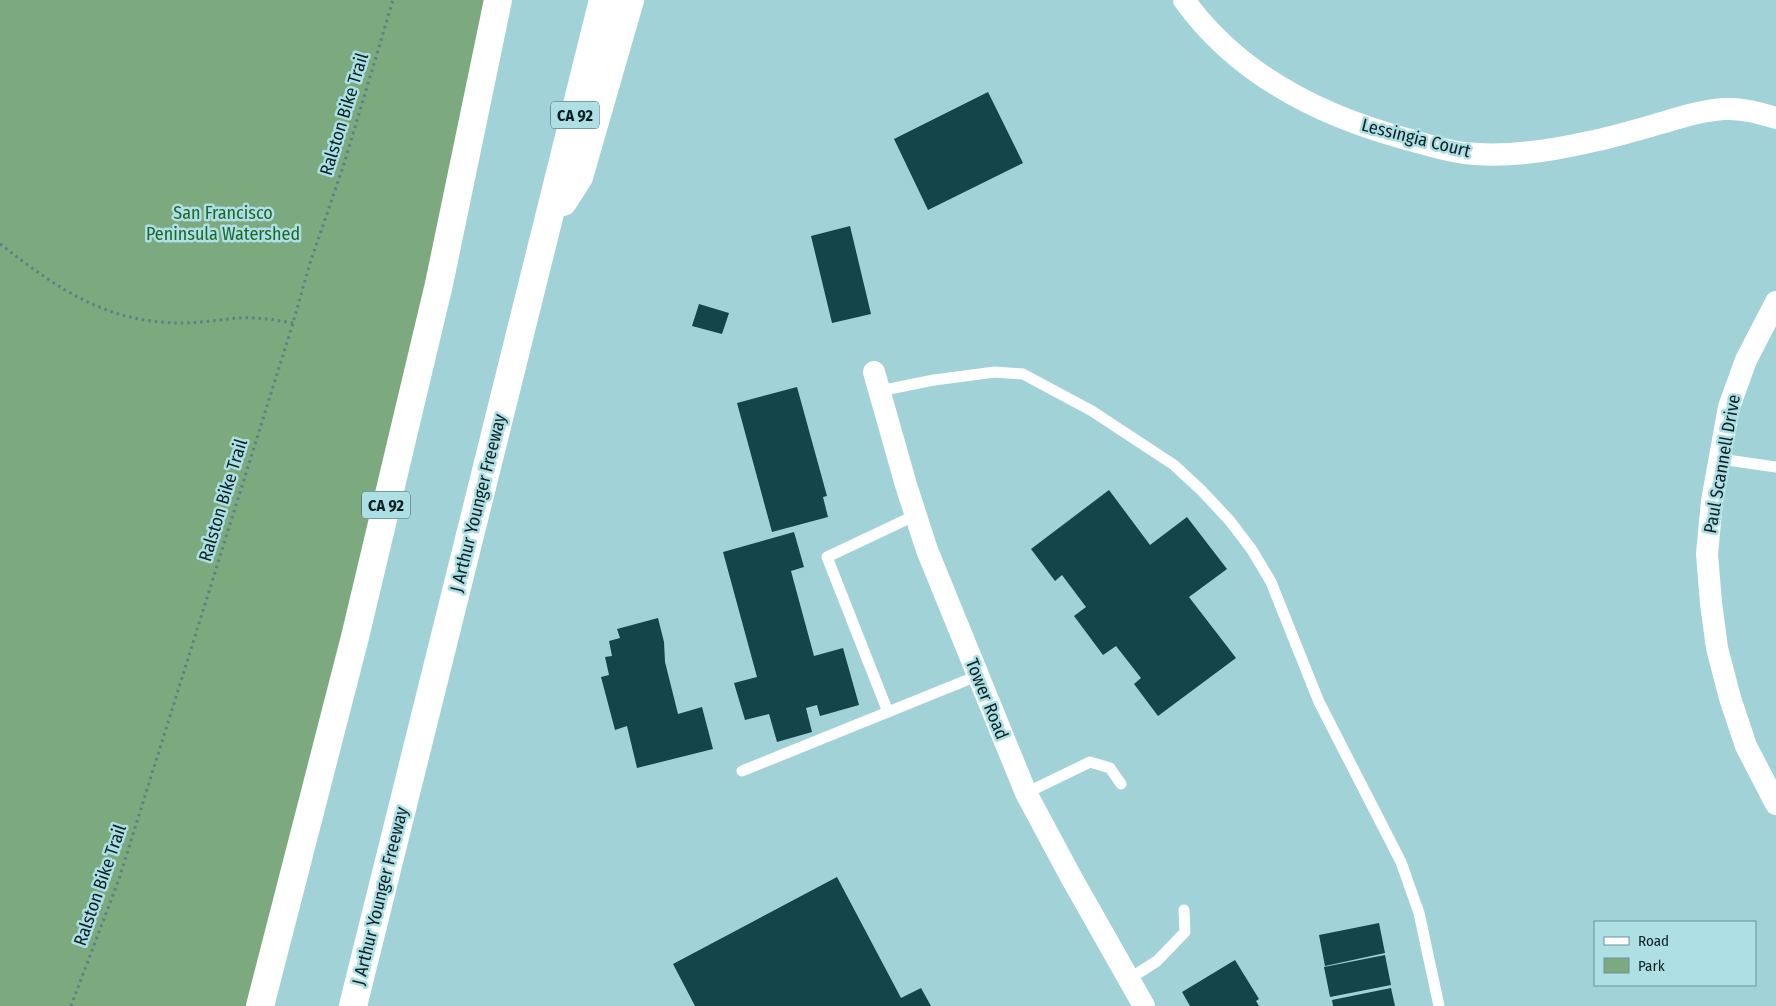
<svg xmlns="http://www.w3.org/2000/svg" width="1776" height="1006" font-family="'Fira Sans Condensed',sans-serif">
<rect width="100%" height="100%" fill="#a0d2d8"/>
<!-- green -->
<path fill="#7ca97e" d="M0,0h498l-239,1006h-259z"/>
<!-- building -->
<path fill="#13454a" d="M988,92l35,71 -95,47 -34,-71z
M850,226l21,88 -39,9 -21,-87z
M699,304l30,9 -7,21 -30,-8z
M797,387l30,109 -4,1 5,20 -56,15 -35,-129z
M1109,490l41,55 37,-28 40,52 -38,28 47,61 -78,58 -24,-32 7,-6 -25,-32 -13,9 -29,-39 12,-9 -24,-32 -7,6 -24,-32z
M794,532l10,35 -13,4 23,85 29,-8 16,57 -39,11 -3,-11 -11,3 6,24 -35,10 -8,-28 -24,6 -11,-37 23,-6 -34,-125z
M658,618l6,24 1,20 13,52 24,-7 11,42 -76,19 -10,-42 -12,4 -14,-53 8,-2 -4,-18 7,-1 -3,-15 11,-3 -3,-9z
M837,877l64,121 20,-10 10,18h-236l-22,-42z
M1379,923l6,30 -60,13 -6,-31z
M1385,955l6,30 -61,12 -6,-30z
M1235,960l24,39 -3,2 3,5h-69l-8,-14z
M1391,988l4,18h-62l-1,-6z"/>
<g fill="none" stroke-linecap="round" stroke-linejoin="round">
<!-- path -->
<path stroke="#5d8186" stroke-width="3" stroke-dasharray="2.5 4" stroke-linecap="butt" d="M0,244c59,45 105,79 183,79 19,0 38,-4 57,-5 18,-1 35,2 53,5
M71,1006l48,-127 174,-556 17,-60 34,-99 49,-164"/>
<!-- service -->
<path stroke="#fff" stroke-width="11" d="M879,391l55,-11 61,-8 28,2 69,37 82,54 28,26 28,30 22,29 19,32 48,120 82,160 18,51 20,93
M1720,459l56,8
M888,712l-61,-155 89,-42
M742,771l235,-95
M1026,793l64,-31 20,6 11,16
M1129,979l28,-18 28,-29 -1,-22"/>
<!-- minor -->
<path stroke="#fff" stroke-width="22" d="M1184,0c54,75 138,117 226,140 18,5 37,11 55,13 41,5 84,-2 124,-11 25,-5 51,-13 76,-20 19,-6 39,-12 59,-13 18,-1 35,4 52,9
M1776,302l-30,58 -17,47 -17,94 -5,53 4,49 6,45 13,50 16,48 30,58
M874,372l32,113 21,65 99,243 45,84 73,129"/>
<!-- motorway -->
<path stroke="#fff" stroke-width="28" d="M563,202l16,-25 51,-177
M260,1006l95,-369 84,-353 59,-284
M353,1006l250,-1006"/>
</g>
<g text-anchor="middle" stroke-width="5" stroke-linejoin="round" paint-order="stroke">
<!-- shield labels -->
<g fill="#addfe5" stroke="#3d5a5e" stroke-width="1">
<rect x="551" y="101.5" width="48" height="27" rx="4"/>
<rect x="362" y="491.5" width="48" height="27" rx="4"/>
</g>
<g font-size="16" font-weight="bold" fill="#0d2124">
<text x="575" y="121">CA 92</text>
<text x="386" y="511">CA 92</text>
</g>
<!-- street labels -->
<g font-size="18" fill="#0d2124" stroke="#addfe5">
<text transform="translate(344 114) rotate(-73)" y="6">Ralston Bike Trail</text>
<text transform="translate(1416 138) rotate(14)" y="6">Lessingia Court</text>
<text transform="translate(1722 464) rotate(-80)" y="6">Paul Scannell Drive</text>
<text transform="translate(223 500) rotate(-73)" y="6">Ralston Bike Trail</text>
<text transform="translate(478 503) rotate(-76)" y="6">J Arthur Younger Freeway</text>
<text transform="translate(987 699) rotate(68)" y="6">Tower Road</text>
<text transform="translate(100 885) rotate(-71)" y="6">Ralston Bike Trail</text>
<text transform="translate(380 896) rotate(-76)" y="6">J Arthur Younger Freeway</text>
</g>
<!-- park labels -->
<g font-size="18" fill="#206829" stroke="#addfe5">
<text x="223" y="219">San Francisco<tspan x="223" dy="21">Peninsula Watershed</tspan></text>
</g>
</g>
<!-- legend -->
<rect x="1594" y="921" width="162" height="65" fill="#addfe5" stroke="#6d9398"/>
<rect x="1604" y="937" width="25" height="8" fill="#ffffff" stroke="#6d9398"/>
<text x="1638" y="946" font-size="15" fill="#0d2124">Road</text>
<rect x="1604" y="958" width="25" height="15" fill="#7ca97e" stroke="#6d9398"/>
<text x="1638" y="971" font-size="15" fill="#0d2124">Park</text>
</svg>
